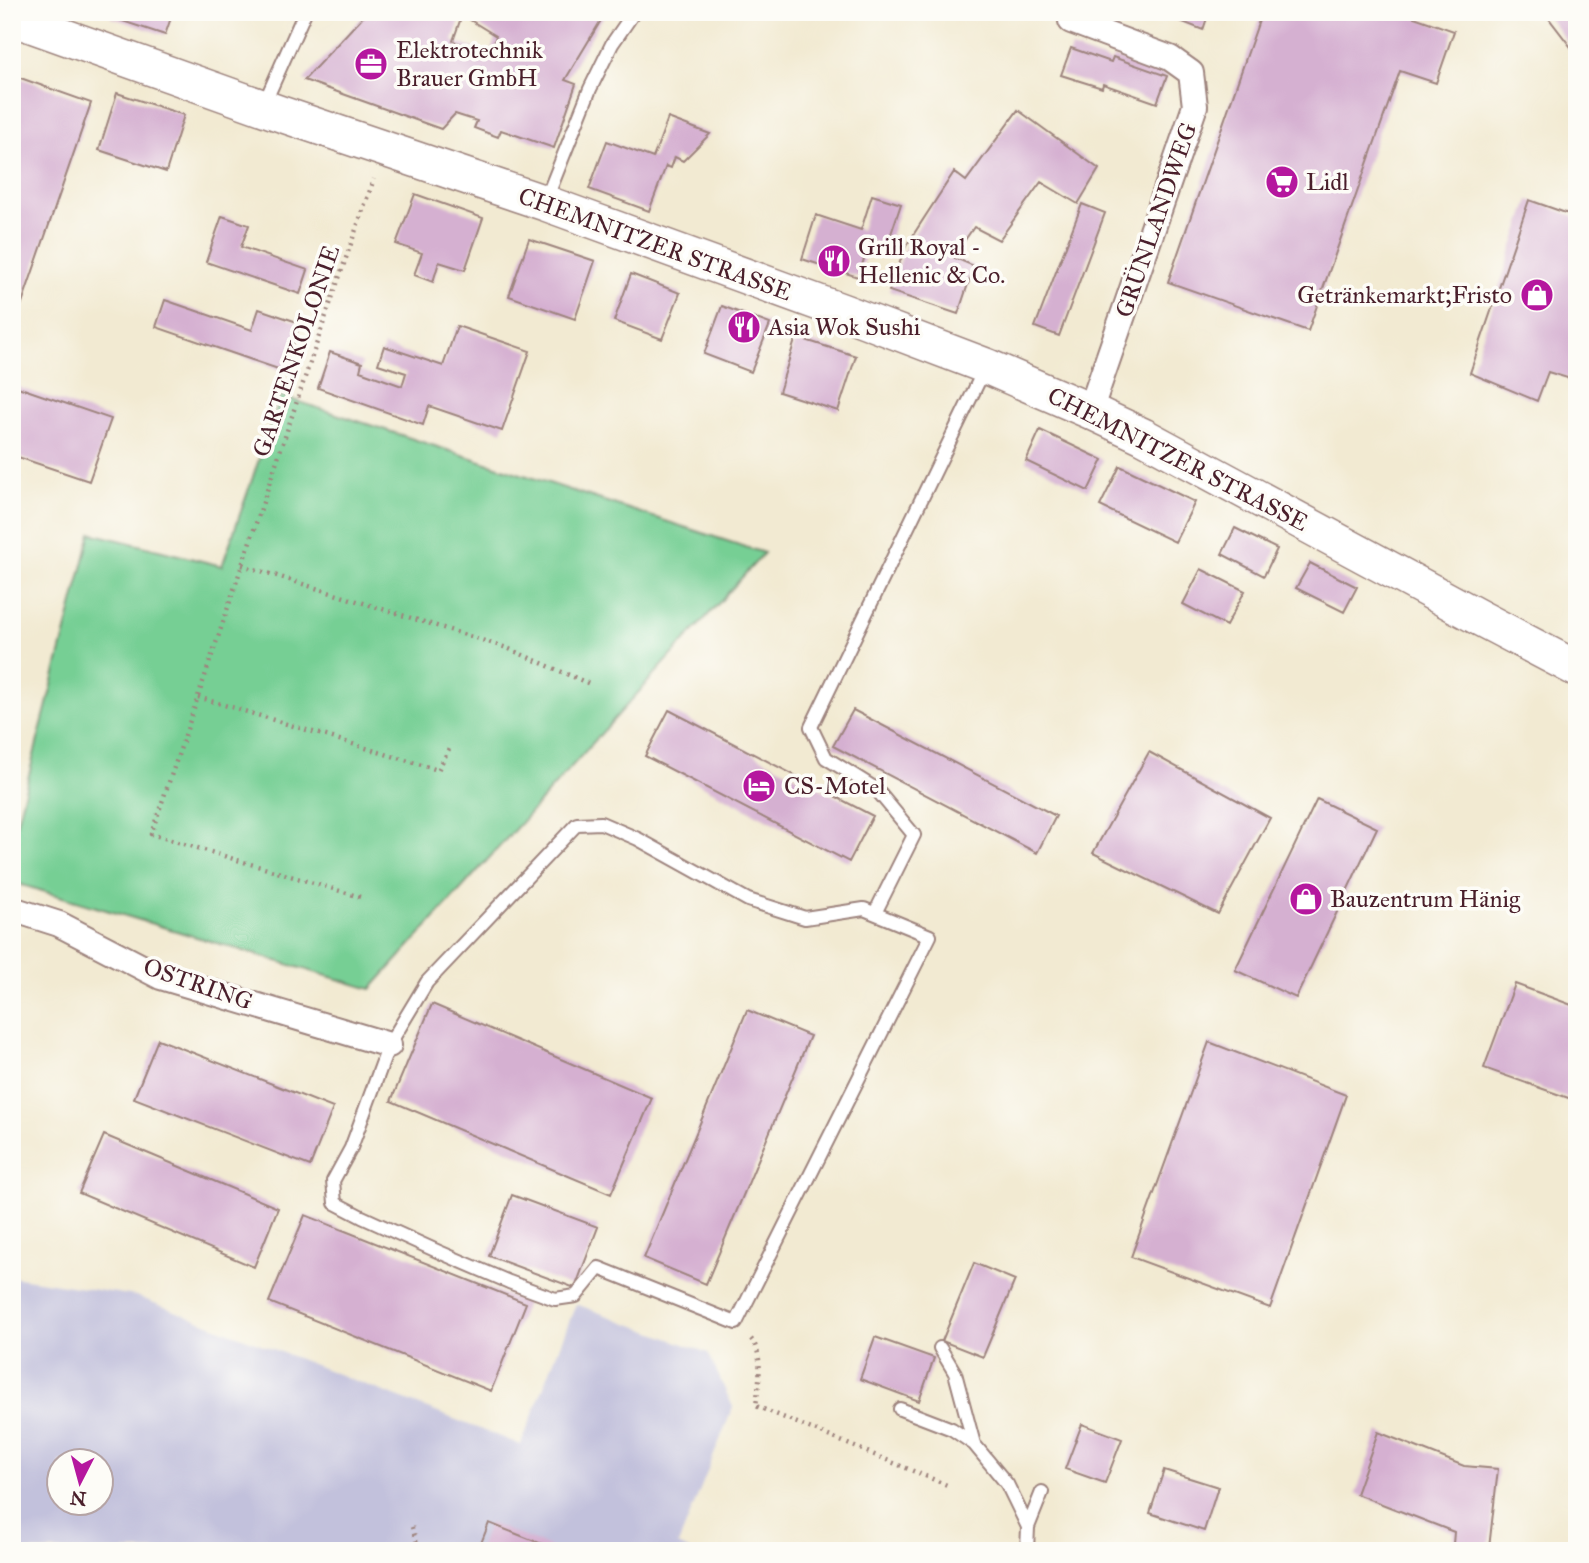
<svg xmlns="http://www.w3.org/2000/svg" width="1589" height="1563" font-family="'IM FELL Great Primer',serif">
<rect width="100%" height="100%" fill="#fdfcf7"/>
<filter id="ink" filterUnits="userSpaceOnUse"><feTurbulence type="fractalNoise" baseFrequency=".0143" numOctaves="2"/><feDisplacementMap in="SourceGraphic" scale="14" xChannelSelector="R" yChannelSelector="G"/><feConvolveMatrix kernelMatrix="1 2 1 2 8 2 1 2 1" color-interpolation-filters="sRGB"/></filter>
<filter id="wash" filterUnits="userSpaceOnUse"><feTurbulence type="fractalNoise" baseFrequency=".00686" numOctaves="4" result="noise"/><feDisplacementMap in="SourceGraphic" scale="28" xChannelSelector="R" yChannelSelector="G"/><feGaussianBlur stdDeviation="1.57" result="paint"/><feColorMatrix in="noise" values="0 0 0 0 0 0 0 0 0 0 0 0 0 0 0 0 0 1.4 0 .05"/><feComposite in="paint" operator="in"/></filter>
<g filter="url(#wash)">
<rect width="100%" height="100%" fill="#f2ead2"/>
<!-- industrial -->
<path fill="#c2c1dc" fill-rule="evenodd" d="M12,1277l124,19 385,149 55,-141 132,49 25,54 -55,138 13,6h-679zM60,1462h42v42h-42z"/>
<!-- green -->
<path fill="#76cf94" stroke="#607760" stroke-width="2" d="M281,396l483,157 -393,436 -359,-107v-41l79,-308 131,33z"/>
<g id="blocks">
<!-- building -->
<path fill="#d5b0d1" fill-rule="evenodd" d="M112,12h61l-8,23 -55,-18z
M367,12h239l-41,68 11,4 -22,64 -53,-18 -3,7 -24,-9 3,-7 -22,-7 -14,15 -137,-49zM462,15l34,21 -6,18 -37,-13z
M1177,12h32l-6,18 -28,-11z
M1262,12h138l54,19 -18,52 -36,-12 -92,260 -140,-49z
M1544,12h33v43z
M1071,48l40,14 2,-5 54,19 -10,27 -54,-19 -1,4 -41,-13z
M12,75l79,28 -78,226h-1z
M117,93l67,22 -18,57 -67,-22z
M1018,110l81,59 -21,35 -37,-22 -42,58 -25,-13 -21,30 21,9 -16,48 -69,-23 17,-45 48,-74 12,9z
M668,118l42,16 -27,27 -8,-4 -4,11 -5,-2 -17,45 -60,-22 18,-48 46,17z
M415,194l68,24 -18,52 -26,-8 -6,20 -19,-7 8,-22 -26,-9z
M872,195l29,9 -14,42 -17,-5 -12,36 -56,-18 14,-44 45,15z
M1529,200l48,17v164l-29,-9 -11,29 -67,-28z
M1082,204l23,9 -46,123 -24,-9z
M222,216l27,9 -8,22 67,23 -8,24 -94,-32z
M529,239l66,22 -20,58 -66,-23z
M631,274l49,19 -18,46 -48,-18z
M165,300l87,30 7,-21 41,14 -16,48 -128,-44z
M722,306l48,18 -19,48 -47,-18z
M457,326l73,25 -28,80 -73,-25 -6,19 -105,-37 12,-36 32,11 -2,8 42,15 4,-13 -28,-9 6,-18 59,20z
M796,337l60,19 -18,55 -59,-19z
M12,385l99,34 -22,62 -77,-26z
M1040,430l63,30 -15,31 -62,-30z
M1120,466l75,36 -20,40 -75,-36z
M1235,528l42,21 -13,27 -42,-22z
M1310,563l47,24 -13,25 -48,-24z
M1201,569l44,22 -19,35 -43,-22z
M669,710l204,106 -24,46 -204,-106z
M853,710l203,106 -19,37 -204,-107z
M1149,752l121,66 -52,96 -125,-61z
M1317,799l60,29 -81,170 -61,-28z
M1515,984l62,23v94l-93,-33z
M432,1004l220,94 -41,96 -220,-93z
M747,1010l63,26 -104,248 -62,-26z
M158,1039l175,69 -23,58 -176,-68z
M1209,1042l137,53 -76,213 -139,-51z
M104,1135l174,73 -24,59 -175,-74z
M512,1195l86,32 -23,61 -86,-32z
M305,1215l221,88 -35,88 -222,-89z
M974,1263l41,17 -32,77 -41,-16z
M875,1337l59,21 -15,43 -59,-22z
M1082,1424l40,15 -17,44 -40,-14z
M1378,1432l86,34 34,3 -9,79 -36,-4 1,-12 -98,-38z
M1164,1470l54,17 -14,44 -54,-18z
M489,1523l63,25 -2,3h-72z"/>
</g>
</g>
<g filter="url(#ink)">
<use href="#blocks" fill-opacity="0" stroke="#9e847e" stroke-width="2"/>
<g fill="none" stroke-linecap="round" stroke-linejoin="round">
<defs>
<path id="lane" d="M264,104l41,-92
M545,202l45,-113 22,-45 22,-32
M601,823l37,16 110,61 57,18 59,-9 66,27 -194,387 -137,-55 -23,28 -21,3 -46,-17 -72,-31 -75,-34 -27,-14 -2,-22 18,-33 38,-103 38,-63 150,-158z
M875,913l39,-78 -38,-46 -50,-31 -15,-31 175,-361
M940,1348l15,25 19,71 33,40 21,43 -1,24
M900,1409l52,20 22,15
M1028,1527l14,-35"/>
<path id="street" d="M1071,21l99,37 21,15 4,33 -105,305
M12,909l47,15 102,53 228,68"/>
<path id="secondary" d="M12,18l269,96 264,89 299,109 142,54 104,45 53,25 337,182 97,51"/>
</defs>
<!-- lane casing -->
<use href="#lane" stroke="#9e847e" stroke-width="16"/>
<!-- street casing -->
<use href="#street" stroke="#9e847e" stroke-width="28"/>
<!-- secondary casing -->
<use href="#secondary" stroke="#9e847e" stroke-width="38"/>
<!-- path -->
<path stroke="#9e847e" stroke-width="4.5" stroke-dasharray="2 5" stroke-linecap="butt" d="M242,565l265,83 85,37
M198,697l240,73 11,-21
M360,897l-209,-63c76,-218 145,-438 223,-655
M751,1339c14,16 7,48 5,67l191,79
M412,1527l7,24"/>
<!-- lane -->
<use href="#lane" stroke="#fff" stroke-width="12"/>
<!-- street -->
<use href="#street" stroke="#fff" stroke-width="24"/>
<!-- secondary -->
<use href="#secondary" stroke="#fff" stroke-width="35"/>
</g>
</g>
<!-- icons -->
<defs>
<symbol id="office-disc" viewBox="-11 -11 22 22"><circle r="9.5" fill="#b5179e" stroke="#fdfcf7"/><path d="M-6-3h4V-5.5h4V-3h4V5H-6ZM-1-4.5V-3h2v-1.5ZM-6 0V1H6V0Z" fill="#fff"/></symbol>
<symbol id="supermarket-disc" viewBox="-11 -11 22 22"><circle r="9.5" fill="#b5179e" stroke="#fdfcf7"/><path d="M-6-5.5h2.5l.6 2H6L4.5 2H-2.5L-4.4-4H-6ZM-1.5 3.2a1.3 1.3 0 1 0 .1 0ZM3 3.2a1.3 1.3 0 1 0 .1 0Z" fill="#fff"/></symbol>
<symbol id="restaurant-disc" viewBox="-11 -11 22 22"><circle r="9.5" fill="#b5179e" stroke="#fdfcf7"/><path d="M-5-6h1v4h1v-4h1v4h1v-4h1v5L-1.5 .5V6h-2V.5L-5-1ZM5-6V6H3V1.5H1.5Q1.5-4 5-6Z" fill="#fff"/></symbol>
<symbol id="shop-disc" viewBox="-11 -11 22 22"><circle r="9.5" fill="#b5179e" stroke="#fdfcf7"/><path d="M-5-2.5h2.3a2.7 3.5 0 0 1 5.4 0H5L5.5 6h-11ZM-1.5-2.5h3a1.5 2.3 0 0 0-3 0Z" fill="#fff"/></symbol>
<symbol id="hotel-disc" viewBox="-11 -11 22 22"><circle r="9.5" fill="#b5179e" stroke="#fdfcf7"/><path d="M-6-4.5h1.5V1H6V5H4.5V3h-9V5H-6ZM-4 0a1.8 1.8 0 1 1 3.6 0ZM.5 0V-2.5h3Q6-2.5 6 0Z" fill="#fff"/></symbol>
</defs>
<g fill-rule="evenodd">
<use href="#office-disc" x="352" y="45" width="38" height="38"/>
<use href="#supermarket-disc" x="1263" y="163" width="38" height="38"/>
<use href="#restaurant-disc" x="815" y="242" width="38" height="38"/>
<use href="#shop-disc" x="1518" y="276" width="38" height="38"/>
<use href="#restaurant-disc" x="725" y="308" width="38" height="38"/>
<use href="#hotel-disc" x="740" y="767" width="38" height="38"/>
<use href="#shop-disc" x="1287" y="880" width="38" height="38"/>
</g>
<g text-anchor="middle" stroke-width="7" stroke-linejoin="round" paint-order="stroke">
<!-- poi labels -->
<g font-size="24" fill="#4a1f2b" stroke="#fdfcf7" text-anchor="start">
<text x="396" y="58">Elektrotechnik<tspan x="396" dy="28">Brauer GmbH</tspan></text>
<text x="1306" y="190">Lidl</text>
<text x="858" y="255">Grill Royal -<tspan x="858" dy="28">Hellenic &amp; Co.</tspan></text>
<text x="1512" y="303" text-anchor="end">Getränkemarkt;Fristo</text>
<text x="768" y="335">Asia Wok Sushi</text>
<text x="784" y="794">CS-Motel</text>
<text x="1330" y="907">Bauzentrum Hänig</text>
</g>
<!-- street labels -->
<g font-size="24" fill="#4a1f2b" stroke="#fdfcf7">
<text transform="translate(1156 220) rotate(-71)" y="8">GRÜNLANDWEG</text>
<text transform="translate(655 244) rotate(20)" y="8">CHEMNITZER STRASSE</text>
<text transform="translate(296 351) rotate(-71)" y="8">GARTENKOLONIE</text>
<text transform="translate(1178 459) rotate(27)" y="8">CHEMNITZER STRASSE</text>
<text transform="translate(198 984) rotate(19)" y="8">OSTRING</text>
</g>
</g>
<!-- margin -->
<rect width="1589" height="1563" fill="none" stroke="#fdfcf7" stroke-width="42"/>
<!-- north arrow -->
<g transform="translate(80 1482) rotate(186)"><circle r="33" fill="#fdfcf7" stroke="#b5a4a5" stroke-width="2"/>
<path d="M0-5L12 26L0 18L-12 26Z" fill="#b5179e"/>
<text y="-10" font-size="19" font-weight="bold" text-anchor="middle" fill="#4a1f2b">N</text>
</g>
</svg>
